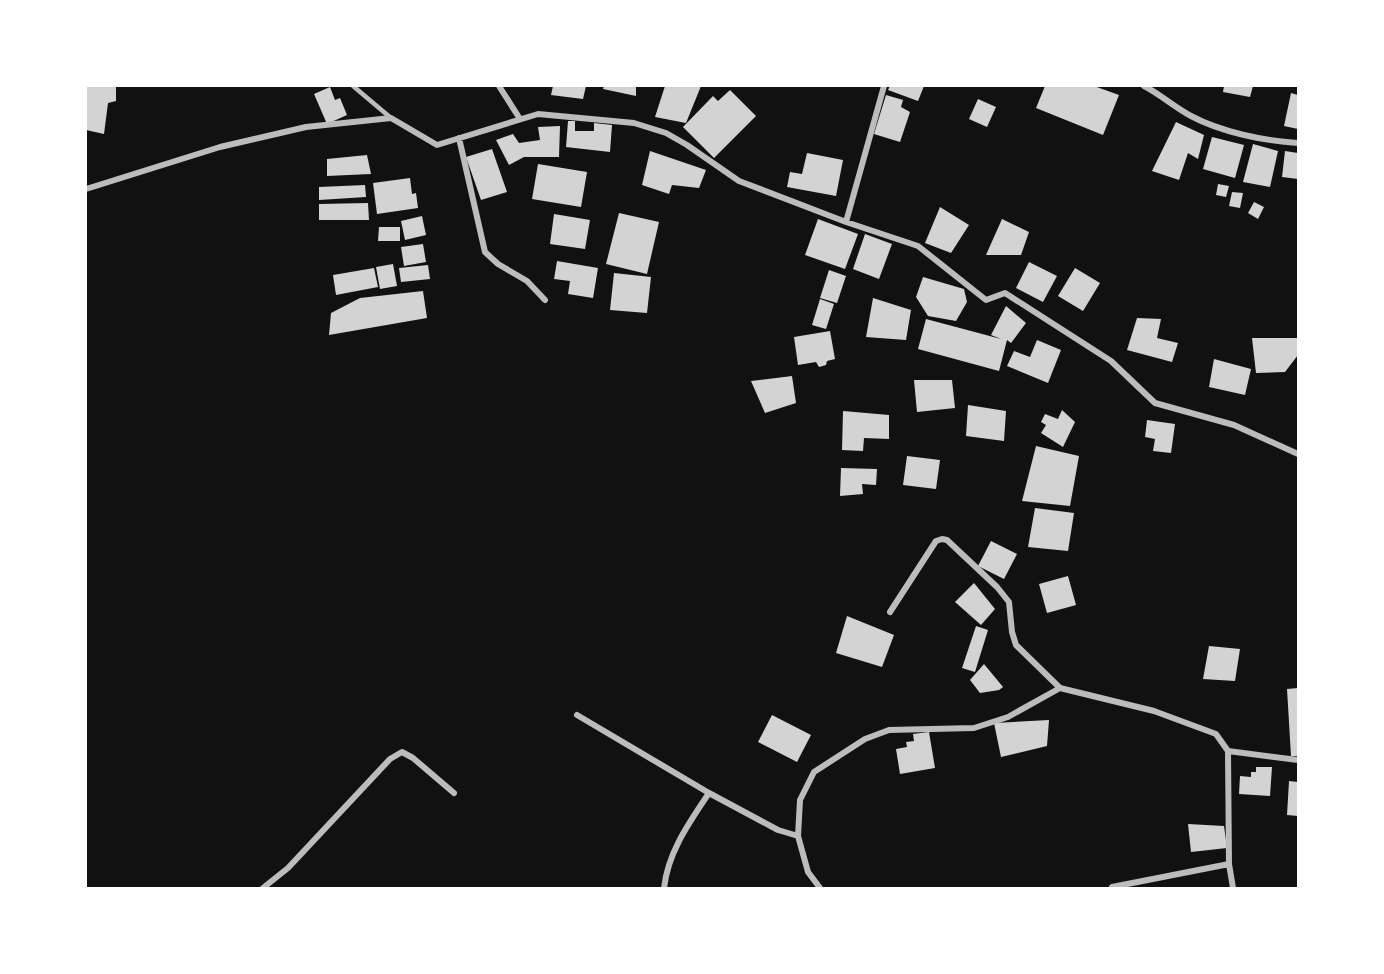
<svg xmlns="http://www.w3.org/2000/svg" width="1384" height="974" font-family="'Space Grotesk',sans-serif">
<rect width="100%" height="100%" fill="#111"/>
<!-- building -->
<path fill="#d3d3d3" d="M86,86h30v15l-8,2 -4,31 -18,-4z
M553,86h33l-3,13 -32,-4z
M604,86h32v10l-33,-7z
M665,86h36l-15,37 -31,-6z
M890,86h34l-6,15 -30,-11z
M1045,86h49l25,9 -16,40 -67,-27z
M1224,86h29l-3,11 -27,-5z
M330,87l5,13 5,-2 7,17 -20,9 -13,-30z
M730,90l26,26 -42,42 -31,-31 30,-31 5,5z
M1291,93l7,2v34l-14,-3z
M886,95l17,5 -2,7 9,5 -10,30 -26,-8z
M978,99l18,8 -9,20 -18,-8z
M568,121h7v10h19v-8l18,2 -2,27 -44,-5z
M1176,122l28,13 -6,24 -10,-6 -9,27 -27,-9z
M560,126l-1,31h-35l-15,8 -13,-25 17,-6 6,9 21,-3 -2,-13z
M1212,137l32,8 -9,33 -32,-9z
M1253,144l25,7 -8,36 -27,-5z
M492,149l15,43 -26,8 -15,-43z
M650,151l56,19 -7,18 -27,-3 -3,9 -27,-9z
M1285,151l13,2v26l-16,-2z
M807,153l36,7 -7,36 -49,-9 3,-15 12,2z
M367,155l4,19 -44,2v-17z
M538,164l49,8 -6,35 -49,-8z
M410,178l2,16 4,-1 2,15 -41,6 -4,-31z
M1218,184l11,2 -3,11 -10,-2z
M365,185l1,12 -47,3v-13z
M1232,192l11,1 -3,15 -11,-2z
M1254,202l10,5 -6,12 -10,-6z
M368,203l1,17h-50v-16z
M940,207l29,18 -18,28 -26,-10z
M619,213l40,9 -12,52 -41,-10z
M554,214l36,6 -5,29 -35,-5z
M422,216l4,19 -21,5 -4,-19z
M818,219l40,15 -13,35 -40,-14z
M1002,219l27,13 -8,23h-35z
M379,227h21v14h-22z
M865,234l27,10 -13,35 -26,-10z
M423,244l3,18 -22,4 -3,-19z
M557,261l41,7 -5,30 -25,-4 2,-13 -16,-2z
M1029,262l28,14 -14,26 -27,-14z
M393,264l4,22 -17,3 -4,-22z
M428,265l2,14 -29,3 -2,-14z
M374,268l4,19 -42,8 -3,-20z
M1075,268l25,15 -17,28 -25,-15z
M829,270l17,6 -9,27 -17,-5z
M614,273l37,4 -4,36 -37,-3z
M923,277l41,12 3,13 -11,19 -28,-5 -12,-19z
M423,291l4,27 -98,17 2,-22 29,-15z
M873,298l38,12 -5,30 -40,-3z
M820,299l14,5 -8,25 -14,-4z
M1006,306l20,17 -15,20 -4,-3 -8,31 -81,-22 8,-30 75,20 -10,-4z
M1137,318l24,1 -4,19 21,5 -6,19 -45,-12z
M830,331l5,28 -8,2 -1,4 -7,2 -3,-5 -18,3 -4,-28z
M1252,338h46v17l-13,17 -29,1z
M1037,340l24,10 -13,33 -41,-17 7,-15 16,6z
M1214,359l37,10 -6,26 -36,-8z
M792,376l4,27 -31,10 -14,-32z
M914,380h38l3,28 -38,4z
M968,405l38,6 -2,30 -38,-5z
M1062,410l13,12 -12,25 -22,-14 5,-8 -5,-3 4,-8 13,5z
M843,411l46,4v24l-25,-1 -1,13 -21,-1z
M1147,420l28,4 -4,29 -18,-2 2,-12 -10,-2z
M1036,446l43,10 -9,50 -48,-5z
M907,456l33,4 -4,29 -33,-4z
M841,468l36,1 -1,16 -14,-1 1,10 -23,2z
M1035,508l39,5 -6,38 -40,-4z
M991,541l26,13 -13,25 -26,-13z
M1068,576l8,29 -29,8 -8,-29z
M974,583l21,26 -14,16 -26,-23z
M847,616l47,19 -12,32 -46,-14z
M976,626l12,4 -13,42 -13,-4z
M1209,646l31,3 -5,32 -32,-2z
M984,664l19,23 -4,3 -19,3 -10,-13z
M1298,688v68h-7l-4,-67z
M772,715l39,20 -14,27 -39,-20z
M1049,720l-2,26 -46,11 -7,-34z
M929,732l6,36 -35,6 -4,-25 11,-2 -1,-5 8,-1 -1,-7z
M1256,767h16l-2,29 -31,-2 1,-18 11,1v-5h5z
M1289,781l9,1v34l-11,-1z
M1188,824l36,2 3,22 -36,4z"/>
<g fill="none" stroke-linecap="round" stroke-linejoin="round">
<!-- service -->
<path stroke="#bcbcbc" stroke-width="4.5" d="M353,86l38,32"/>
<!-- minor -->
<path stroke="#bcbcbc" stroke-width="6" d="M499,86l21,33
M1144,86c16,8 30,21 47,30 30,16 73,25 107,27
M459,138l26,114 13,12 29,17 18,19
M86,189l134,-42 86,-20 85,-9 46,27 101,-31 96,9 32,10 21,12 52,36 107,41 38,-136
M846,222l72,24 68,54 19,-7 106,68 44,42 79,22 64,29
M890,612l46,-71 6,-2 5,1 50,47 12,15 3,30 4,13 44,43 94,23 62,23 12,17 1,113 4,24
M577,715l132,78 69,37 20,6
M1228,751l70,9
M1112,887l117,-23
M263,888l25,-20 102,-109 12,-7 11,6 41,35
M664,888c4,-36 25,-65 45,-95
M820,888l-12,-16 -10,-36 2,-36 14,-28 51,-33 24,-9 85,-2 34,-11 52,-29"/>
</g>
<!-- border -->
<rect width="1384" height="974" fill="none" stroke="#ffffff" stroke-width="174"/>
</svg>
